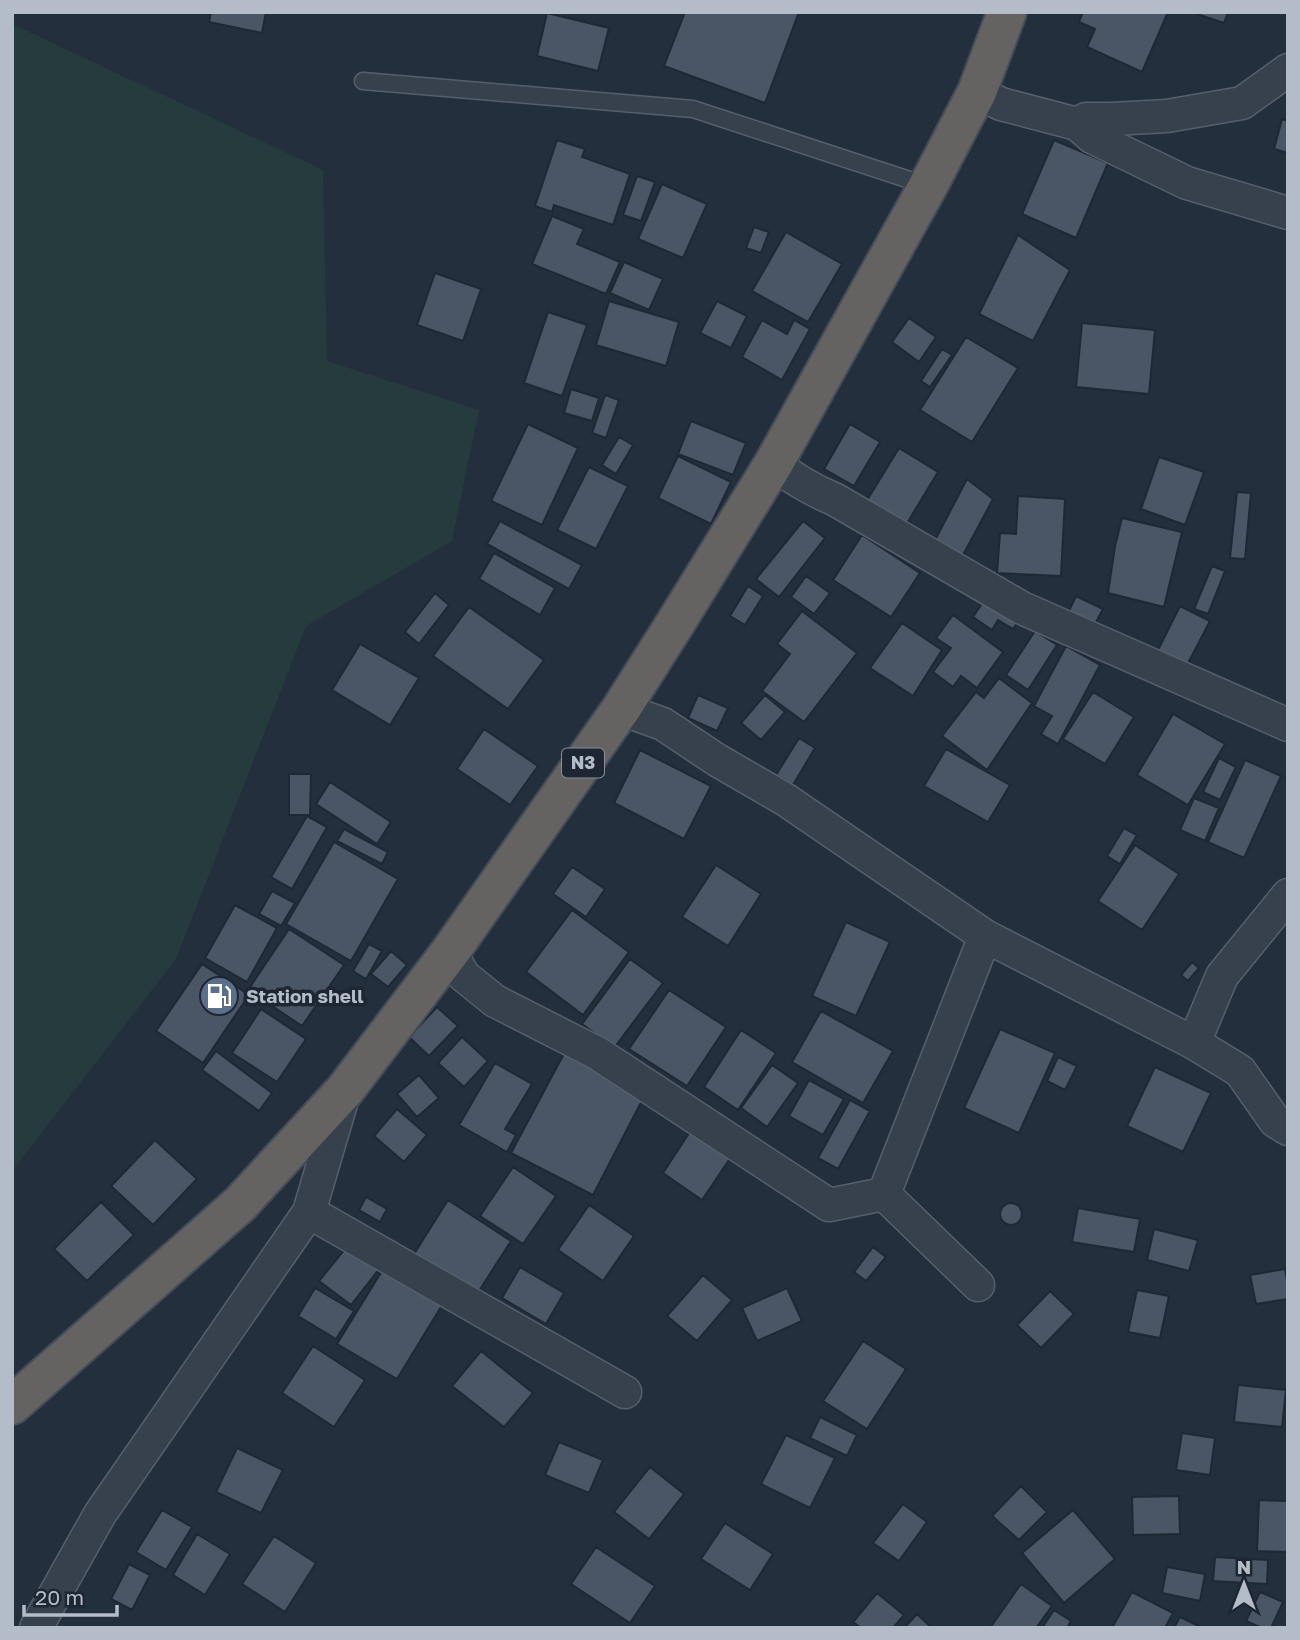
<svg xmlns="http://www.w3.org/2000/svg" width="1300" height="1640" font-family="'Golos Text',sans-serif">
<rect width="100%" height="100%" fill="#242f3d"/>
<!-- green -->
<path fill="#263b3e" d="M12,24l311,146 4,191 152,49 -27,131 -146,85 -130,333 -164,212z"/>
<!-- building -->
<path fill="#4a5666" stroke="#1f2834" stroke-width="2" d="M211,12h55l-4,21 -53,-11z
M685,12h114l-34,91 -101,-37z
M1083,12h85l-26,60 -55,-25 8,-18 -16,-7z
M1191,12h37l-4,11z
M547,13l62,15 -11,43 -61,-15z
M1282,119l6,2v32l-14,-4z
M557,140l28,9 -3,8 48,17 -17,51 -59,-20 -2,7 -17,-6z
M1054,140l54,23 -32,75 -54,-24z
M637,176l18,6 -14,39 -18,-6z
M662,184l45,20 -24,54 -45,-19z
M552,216l32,13 -7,15 43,18 -14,32 -74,-30z
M754,227l15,5 -8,21 -15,-5z
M786,232l56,32 -34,58 -56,-31z
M1018,235l52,35 -37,71 -54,-27z
M624,262l39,17 -14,31 -39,-17z
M435,273l46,16 -18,52 -46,-16z
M609,301l70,21 -13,44 -70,-21z
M717,301l30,15 -16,32 -31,-15z
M548,312l39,13 -25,71 -38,-13z
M909,318l27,19 -17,25 -27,-20z
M762,320l25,14 7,-14 16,9 -28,51 -40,-23z
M1082,323l73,7 -6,64 -73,-7z
M966,337l52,31 -46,74 -52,-32z
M942,349l10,6 -22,32 -9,-6z
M571,389l28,9 -7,23 -28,-8z
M605,395l14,5 -13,38 -14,-5z
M691,421l55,22 -13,32 -55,-21z
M528,424l50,24 -36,77 -51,-24z
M850,424l30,18 -26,44 -30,-17z
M619,437l14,8 -17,29 -14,-9z
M899,448l39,24 -32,53 -40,-23z
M678,456l53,26 -20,42 -53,-26z
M1159,457l45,15 -19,53 -44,-16z
M589,467l39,19 -32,63 -39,-19z
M967,479l26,20 -31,58 -28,-15z
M1237,492l14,1 -6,66 -15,-1z
M1018,496l47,3 -4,77 -64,-3 3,-40 16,1z
M1122,518l60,14 -18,75 -56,-14 7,-47z
M500,521l82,44 -13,24 -82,-45z
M803,521l22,17 -46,59 -23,-18z
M862,535l58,38 -29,44 -58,-37z
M494,553l61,35 -15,27 -61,-36z
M1212,566l13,5 -17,43 -14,-5z
M806,576l24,17 -16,21 -23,-17z
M748,586l15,10 -18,29 -15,-9z
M435,593l14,12 -30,39 -14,-12z
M1076,596l27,13 -8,15 -26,-13z
M985,599l33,23 -5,7 -15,-9 -6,10 -19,-13z
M1180,606l30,15 -24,46 -29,-15z
M469,607l75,53 -36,49 -75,-53z
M802,611l55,42 -53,69 -42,-31 28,-37 -13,-10z
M953,615l50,37 -26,36 -16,-12 -8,11 -20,-15 18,-24 -15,-10z
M902,623l40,27 -29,46 -43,-28z
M1035,631l22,14 -29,45 -22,-15z
M360,644l59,34 -29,47 -58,-35z
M1066,646l34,19 -42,79 -17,-10 11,-18 -18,-10z
M999,678l33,25 -45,67 -45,-34 34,-44 8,6z
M1093,692l41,25 -29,47 -42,-25z
M698,695l30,13 -11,23 -29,-13z
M765,695l20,17 -24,28 -20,-17z
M1173,714l52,30 -37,61 -51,-30z
M484,729l54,37 -28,39 -53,-36z
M799,738l16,10 -22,37 -17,-10z
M946,749l64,36 -22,37 -64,-36z
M640,750l71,36 -27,53 -70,-36z
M1219,758l17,9 -16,33 -17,-8z
M1245,760l36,16 -37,82 -36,-16z
M289,774h22l-1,41h-21z
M330,782l61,40 -14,22 -61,-40z
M1194,798l25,10 -14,33 -25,-11z
M307,816l20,11 -35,62 -21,-12z
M1124,828l13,7 -17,29 -13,-8z
M344,829l44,23 -6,12 -45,-23z
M334,842l64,37 -47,82 -65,-37z
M1135,845l44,29 -37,56 -44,-29z
M716,865l45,29 -33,52 -46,-29z
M572,867l33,22 -19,28 -33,-23z
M272,891l23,12 -14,23 -22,-12z
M235,905l42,23 -30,54 -42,-24z
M572,910l57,42 -46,63 -57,-43z
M846,922l44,20 -34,74 -44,-20z
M289,929l55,36 -42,61 -54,-36z
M369,944l13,7 -16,28 -13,-8z
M391,951l16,14 -19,22 -17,-13z
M630,959l33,24 -49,65 -32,-24z
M1192,962l7,6 -11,13 -7,-6z
M202,964l47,31 -46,68 -47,-32z
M669,990l57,37 -39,59 -58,-37z
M437,1007l21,19 -29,30 -20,-19z
M261,1009l45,30 -29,43 -45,-29z
M821,1011l72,40 -30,52 -71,-41z
M1000,1029l55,24 -36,80 -55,-25z
M741,1030l35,23 -38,57 -34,-23z
M462,1037l26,24 -24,26 -26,-24z
M567,1048l81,41 -55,106 -82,-42z
M216,1051l56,42 -13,18 -57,-41z
M1058,1057l19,9 -12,24 -18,-9z
M495,1063l37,21 -27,45 11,6 -9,17 -48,-27z
M772,1065l26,18 -31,44 -26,-19z
M1155,1067l56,26 -28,59 -56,-26z
M419,1075l20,23 -22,19 -20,-23z
M809,1080l35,19 -21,36 -34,-19z
M850,1100l20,11 -32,58 -20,-11z
M397,1109l30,26 -23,27 -30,-26z
M693,1127l40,27 -31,46 -39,-27z
M155,1140l42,39 -44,46 -42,-39z
M513,1167l43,29 -33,48 -43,-28z
M366,1197l21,12 -7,13 -21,-12z
M448,1200l63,41 -34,53 -63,-40z
M101,1202l33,33 -47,46 -33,-32z
M1000 1214a11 11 0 1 1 22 0a11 11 0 1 1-22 0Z
M589,1205l45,31 -31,45 -45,-31z
M1078,1208l62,11 -6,33 -62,-10z
M1154,1229l44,11 -9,31 -42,-11z
M349,1244l31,24 -29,37 -32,-24z
M873,1247l13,10 -20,24 -12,-9z
M385,1266l59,36 -47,77 -60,-35z
M520,1267l44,26 -18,31 -44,-26z
M1285,1269l3,17v13l-32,5 -6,-29z
M703,1275l29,25 -35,41 -30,-25z
M315,1288l39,23 -18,28 -38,-23z
M787,1288l15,33 -45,20 -15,-33z
M1137,1290l32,6 -9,42 -32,-6z
M1050,1291l24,23 -33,34 -24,-23z
M863,1341l43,28 -39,60 -44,-28z
M313,1346l52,34 -31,47 -52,-34z
M481,1351l52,42 -29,34 -52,-41z
M1238,1385l48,5 -4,37 -48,-5z
M820,1417l37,18 -10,21 -37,-18z
M1182,1433l33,5 -5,37 -34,-5z
M786,1435l49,23 -25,50 -49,-24z
M559,1442l44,18 -14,33 -44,-18z
M237,1448l46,22 -22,43 -45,-21z
M650,1467l34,27 -35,45 -35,-27z
M1021,1486l26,26 -28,28 -27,-24z
M1179,1496l1,38 -47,1 -1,-38z
M1259,1500l29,1v51l-31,-1z
M903,1504l24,18 -28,39 -26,-18z
M162,1510l30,17 -26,43 -30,-18z
M1073,1510l42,49 -51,44 -42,-50z
M725,1523l48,31 -23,36 -49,-31z
M197,1534l33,20 -25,41 -32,-20z
M274,1536l42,27 -31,49 -43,-28z
M596,1547l59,39 -25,37 -59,-39z
M1215,1557l53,3 -1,24 -54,-3z
M129,1564l21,11 -18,35 -21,-11z
M1167,1567l38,7 -5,27 -38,-8z
M1021,1584l31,22 -16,22h-46z
M1132,1592l41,21 -8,15h-53z
M1260,1592l23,10 -12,26h-9l-16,-7z
M877,1593l27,22 -11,13h-32l-8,-6z
M1054,1610l17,11 -4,7h-25z
M917,1614l15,14h-28z
M1180,1617l23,11h-29z"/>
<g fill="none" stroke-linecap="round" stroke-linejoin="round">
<defs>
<path id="service" d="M363,81l330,28 235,77"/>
<path id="minor" d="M977,92l24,12 76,20 15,13 95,46 101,30
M1077,124l9,-5h26l55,-3 75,-13 46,-33
M774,463c16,14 40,28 60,36l188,109 266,117
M621,709l42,15 54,36 69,40 199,136 209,107 46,28 35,50 13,8
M450,952l14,24 31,25 102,52 232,152 55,-11 101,-258
M1194,1043l28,-67 66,-81
M884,1194l94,91
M309,1212l316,180
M36,1628l64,-114 209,-302 36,-122"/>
<path id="trunk" d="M12,1405l228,-201 105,-114 105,-138 171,-243 57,-90 96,-156 154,-277 49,-94 30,-80"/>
</defs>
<!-- service casing -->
<use href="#service" stroke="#565f6b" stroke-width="19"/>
<!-- minor casing -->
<use href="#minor" stroke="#565f6b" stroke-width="35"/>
<!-- trunk casing -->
<use href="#trunk" stroke="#434c58" stroke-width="42"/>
<!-- service -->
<use href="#service" stroke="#37414d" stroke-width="16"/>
<!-- minor -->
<use href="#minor" stroke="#37414d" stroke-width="32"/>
<!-- trunk -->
<use href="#trunk" stroke="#646361" stroke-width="38"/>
</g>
<!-- icons -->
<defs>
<symbol id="fuel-disc" viewBox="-11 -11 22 22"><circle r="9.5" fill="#5c6f8a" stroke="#1d2632"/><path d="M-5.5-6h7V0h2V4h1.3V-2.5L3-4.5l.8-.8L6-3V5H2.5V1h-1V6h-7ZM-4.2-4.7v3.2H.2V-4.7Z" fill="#fff"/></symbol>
</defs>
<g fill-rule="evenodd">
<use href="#fuel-disc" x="197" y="974" width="44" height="44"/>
</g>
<g text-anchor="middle" stroke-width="7" stroke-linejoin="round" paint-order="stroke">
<!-- shield labels -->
<rect fill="#1d2632" stroke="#868f9b" stroke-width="2" x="562" y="748.5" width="42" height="29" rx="5"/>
<g font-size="18" font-weight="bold" fill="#b3bcc8">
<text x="583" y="769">N3</text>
</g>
<!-- poi labels -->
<g font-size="19" font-weight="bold" fill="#b3bcc8" stroke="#1d2632" text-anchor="start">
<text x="246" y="1003">Station shell</text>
</g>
</g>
<!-- border -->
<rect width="1300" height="1640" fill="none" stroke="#b3bcc8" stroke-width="28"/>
<!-- north arrow -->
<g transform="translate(1244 1584)" stroke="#1d2632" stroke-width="5" paint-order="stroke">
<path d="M0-5L12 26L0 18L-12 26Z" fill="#b3bcc8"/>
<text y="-10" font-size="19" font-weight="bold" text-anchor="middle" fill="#b3bcc8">N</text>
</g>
<!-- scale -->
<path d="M24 1605v10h93v-10" fill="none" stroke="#b3bcc8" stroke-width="3.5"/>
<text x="35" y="1605" font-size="21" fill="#b3bcc8" stroke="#1d2632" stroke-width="5" paint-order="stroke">20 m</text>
</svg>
